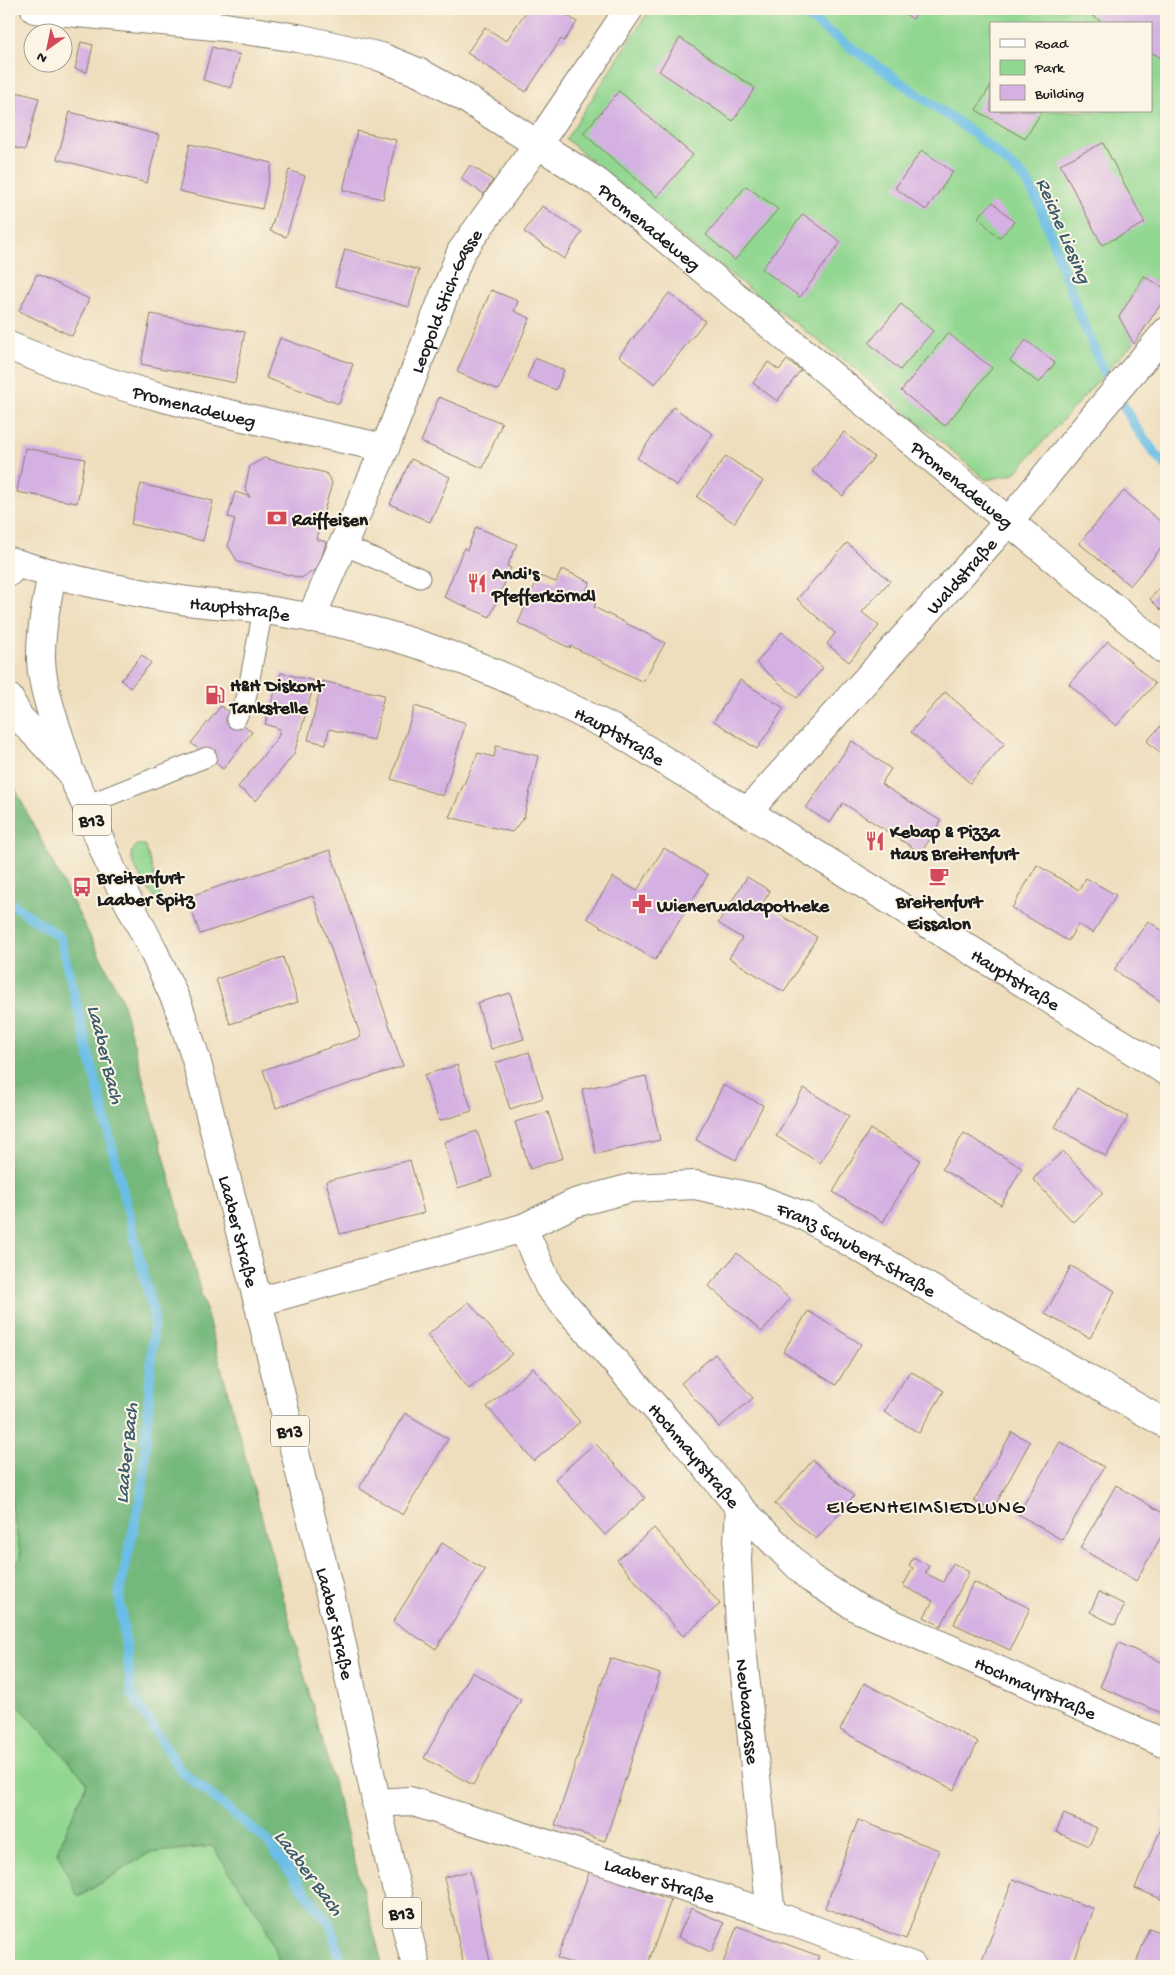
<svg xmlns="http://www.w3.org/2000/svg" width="1175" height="1975" font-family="'Gochi Hand',sans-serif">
<rect width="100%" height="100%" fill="#fcf5e5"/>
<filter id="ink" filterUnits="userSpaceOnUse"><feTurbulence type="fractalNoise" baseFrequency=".02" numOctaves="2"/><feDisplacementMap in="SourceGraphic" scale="10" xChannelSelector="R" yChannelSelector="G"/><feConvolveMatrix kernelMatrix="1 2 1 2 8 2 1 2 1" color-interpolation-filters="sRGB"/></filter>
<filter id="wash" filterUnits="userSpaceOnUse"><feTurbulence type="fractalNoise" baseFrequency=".0096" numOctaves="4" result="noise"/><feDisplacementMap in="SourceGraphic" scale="20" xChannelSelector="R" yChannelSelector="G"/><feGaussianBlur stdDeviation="1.12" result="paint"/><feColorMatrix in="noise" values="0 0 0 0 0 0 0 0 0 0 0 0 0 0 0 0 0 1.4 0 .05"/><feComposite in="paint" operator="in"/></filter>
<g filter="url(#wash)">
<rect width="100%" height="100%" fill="#eedebd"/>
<!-- green -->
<path fill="#92d791" stroke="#577a56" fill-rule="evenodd" d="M650,9h516v98l-7,9 7,25v148l-22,-13 -25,41 15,27 -11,9 -109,121 -28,6 -129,-110 -167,-126 -124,-105zM991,24h160v87h-160z
M137,845h8l19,63c-12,-11 -32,-40 -33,-55z
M9,1490l12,68 -12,12z
M18,1704l69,78 -30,70 22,45 70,-44 63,-7 52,77 17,43h-272v-258z"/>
<!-- forest -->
<path fill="#75b87b" stroke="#486a4c" d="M9,777l112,220 262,969h-102l-17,-43 -52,-77 -63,7 -71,44 -21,-45 30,-70 -69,-77 -9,3v-138l12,-12 -12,-68z"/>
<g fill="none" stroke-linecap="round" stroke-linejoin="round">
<!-- stream -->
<path stroke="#6abde6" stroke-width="10" d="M796,9l180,126 48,42 15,26 37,102 26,62 33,59 21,29 10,10
M9,902l51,35 94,380 -11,169 -24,109 13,99 49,77 85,69 65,86 11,40"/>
</g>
<g id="blocks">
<!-- building -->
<path fill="#d5b0e2" d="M528,9h30l19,13 -13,19 -3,-2 -35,53 -59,-39 18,-26 21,14z
M897,9h22l-6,10z
M1095,9h71v52l-15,-9v-28h-46l-14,-9z
M680,38l75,50 -22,33 -74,-50z
M81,42l12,3 -6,27 -12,-3z
M212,47l28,8 -9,33 -28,-8z
M991,85v26h51l-17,28 -49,-29z
M9,90l30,8 -14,52 -16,-4z
M619,91l74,64 -36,42 -74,-64z
M70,112l89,23 -12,48 -90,-24z
M357,131l39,9 -13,59 -40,-9z
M1103,143l42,80 -43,22 -42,-81z
M190,144l82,19 -10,46 -83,-18z
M922,150l31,22 -27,38 -31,-22z
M470,165l23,15 -9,14 -23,-15z
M289,170l16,6 -19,61 -16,-6z
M746,186l32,23 -43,51 -29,-25z
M993,202l21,20 -15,16 -21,-21z
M542,206l40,26 -18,27 -40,-27z
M803,214l38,28 -41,55 -38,-28z
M345,249l74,21 -10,37 -74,-21z
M37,274l52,25 -17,37 -53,-25z
M1144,276l22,13v7l-32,48 -15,-27z
M491,290l27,11 -4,10 16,7 -31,72 -42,-18z
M669,293l36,28 -50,63 -36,-28z
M901,304l32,27 -33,39 -31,-27z
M151,314l94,18 -10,51 -94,-19z
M948,333l44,35 -47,58 -44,-35z
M280,338l73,26 -14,40 -73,-26z
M1026,340l29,23 -16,20 -29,-22z
M535,358l29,12 -8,20 -29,-12z
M787,360l14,10 -24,31 -24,-18 15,-21 11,8z
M439,397l63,26 -19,45 -62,-26z
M673,407l40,27 -36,52 -40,-28z
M844,432l30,25 -31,39 -31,-25z
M25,448l60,11 -8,44 -60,-11z
M726,456l37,25 -29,42 -37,-26z
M264,458l62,15 6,10 -16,56 10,3 -7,26 -18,10 -63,-16 -10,-16 7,-27 -7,-2 7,-25 15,5 -5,-9 5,-22z
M411,459l39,18 -20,45 -40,-18z
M141,484l72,17 -10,40 -72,-17z
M1124,491l42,35v16l-36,44 -51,-43z
M476,527l41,17 -10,22 4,2 -21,49 -46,-20 20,-49 3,2z
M847,543l43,38 -28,31 17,14 -30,36 -22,-18 8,-11 -38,-34z
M562,569l28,13 -6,13 12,7 -2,5 71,36 -22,39 -72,-36 -1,2 -52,-25 21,-47 17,6z
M1166,581v34l-16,-16z
M782,632l41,36 -26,30 -41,-35z
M1108,641l47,43 -39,42 -47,-42z
M142,655l9,8 -21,25 -9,-8z
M281,673l34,8 -21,73 -38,47 -18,-14 40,-50 2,-8 -15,-5z
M740,680l44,28 -27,41 -43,-28z
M322,681l62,14 -10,45 -45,-11 -3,15 -18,-4z
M945,692l60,51 -35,40 -59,-51z
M221,706l31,26 -29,37 -32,-26z
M415,706l51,17 -23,73 -52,-17z
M1166,720v38l-19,-17z
M852,741l39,28 -10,15 60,37 -20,32 -78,-50 -13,20 -24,-15z
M496,746l42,10 -14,61 -12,15 -63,-15 29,-64 16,4z
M664,848l44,27 -53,85 -68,-42 26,-41 24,14z
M330,850l73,216 -127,42 -13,-38 98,-33 -48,-141 -113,38 -13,-37z
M1037,865l42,25 7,-12 30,17 -23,38 -15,-9 -10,17 -56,-33z
M747,877l23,14 -8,13 55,33 -33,55 -55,-34 13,-20 -24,-15z
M1148,921l18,12v72l-52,-35z
M283,957l15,45 -68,22 -14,-45z
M510,993l14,46 -33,10 -14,-46z
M529,1052l14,46 -33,11 -15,-46z
M457,1065l15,46 -33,10 -15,-46z
M646,1076l14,64 -64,14 -14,-65z
M723,1085l40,20 -27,55 -40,-20z
M804,1088l45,28 -29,47 -44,-27z
M1077,1088l51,29 -22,39 -51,-29z
M548,1112l15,46 -33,11 -15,-47z
M870,1129l50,31 -37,62 -50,-30z
M477,1131l15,46 -34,11 -14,-46z
M964,1133l58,35 -21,37 -59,-36z
M1063,1151l40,42 -30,29 -40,-43z
M410,1160l14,53 -84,21 -14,-53z
M737,1253l53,46 -28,33 -53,-46z
M1071,1266l44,25 -25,47 -45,-24z
M469,1302l43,52 -43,35 -42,-54z
M808,1311l53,33 -25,41 -53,-33z
M715,1354l38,44 -34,29 -38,-44z
M533,1368l47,54 -46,39 -47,-54z
M910,1371l34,20 -25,42 -35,-21z
M405,1413l43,26 -45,76 -44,-27z
M1012,1432l18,10 -38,69 -18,-10z
M1060,1442l44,25 -42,73 -44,-26z
M595,1443l50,55 -40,37 -50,-56z
M813,1460l41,36 -38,43 -41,-35z
M1116,1485l50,30v13l-30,53 -56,-33z
M654,1528l66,76 -37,32 -66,-76z
M442,1543l43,27 -49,79 -43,-27z
M913,1557l16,9 -4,7 18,9 10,-19 16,9 -28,54 -17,-9 9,-16 -30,-15 10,-18 -4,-2z
M973,1582l57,26 -20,42 -56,-26z
M1099,1592l26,13 -10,20 -25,-13z
M1119,1643l47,21v51l-66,-28z
M610,1658l50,16 -55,167 -50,-16z
M472,1672l49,28 -48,85 -49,-27z
M864,1683l114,59 -24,48 -114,-60z
M1166,1806v81l-5,12 -26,-11 30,-68 -4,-2z
M1064,1814l33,14 -8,18 -33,-14z
M858,1820l81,30 -33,89 -81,-31z
M590,1870l81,30 -24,66h-68l-22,-8z
M470,1871l21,95h-27l-20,-89z
M1013,1879l81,30 -22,57h-92z
M691,1908l33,15 -13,29 -33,-15z
M737,1926l82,30 -4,10h-93z
M1149,1928l17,6v32h-31z"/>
</g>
</g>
<g filter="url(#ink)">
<use href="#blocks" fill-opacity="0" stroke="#857d6c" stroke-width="1"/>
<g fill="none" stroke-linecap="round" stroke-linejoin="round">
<defs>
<path id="service" d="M343,545l77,33
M236,719l10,-20 17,-89
M86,805l121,-48"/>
<g id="minor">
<path id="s1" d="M35,9l190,18 73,11 83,19 39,16 42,23 135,86 569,469"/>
<path id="s2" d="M9,346c120,51 249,74 376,102"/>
<path id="s3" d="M311,618l74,-170 76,-196 77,-108 91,-135"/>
<path id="s4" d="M747,812l262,-291 88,-108 69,-81"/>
<path id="s5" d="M523,1228l52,-25 56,-15 64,-3 61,13 50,19 360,207"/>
<path id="s6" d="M258,1302l265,-74 26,59 134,152 57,69 70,70 49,31 307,135"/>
<path id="s7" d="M740,1508l-3,51 3,70 31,285"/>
<path id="s8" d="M376,1803l34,-2 361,113 141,52"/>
</g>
<g id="secondary">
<path id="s9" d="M9,561c56,18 115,30 173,39 21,4 42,4 63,7 31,4 63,10 93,16 98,20 189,62 277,107l551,341"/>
</g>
<g id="primary">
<path d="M9,572l4,-9"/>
<path d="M52,573c-5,29 -12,58 -11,87 1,31 18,74 27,104"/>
<path id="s10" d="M9,698l10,19 51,54 16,34 26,65 40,78 26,57 18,54 62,243 80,325 51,232 27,107"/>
</g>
</defs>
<!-- service casing -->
<use href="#service" stroke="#857d6c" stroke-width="21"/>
<!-- minor casing -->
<use href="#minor" stroke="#857d6c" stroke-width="30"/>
<!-- secondary casing -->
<use href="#secondary" stroke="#857d6c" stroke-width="30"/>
<!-- primary casing -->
<use href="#primary" stroke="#857d6c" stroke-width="30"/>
<!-- service -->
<use href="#service" stroke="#fff" stroke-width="19"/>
<!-- minor -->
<use href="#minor" stroke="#fff" stroke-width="28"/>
<!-- secondary -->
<use href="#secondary" stroke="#fff" stroke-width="28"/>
<!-- primary -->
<use href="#primary" stroke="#fff" stroke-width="28"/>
</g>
</g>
<!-- icons -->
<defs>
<symbol id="bank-bare" viewBox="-9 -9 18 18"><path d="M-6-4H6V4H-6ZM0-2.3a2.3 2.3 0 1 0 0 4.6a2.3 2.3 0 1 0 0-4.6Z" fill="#d1495b" stroke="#fcf5e5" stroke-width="2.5" paint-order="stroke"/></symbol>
<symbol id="restaurant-bare" viewBox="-9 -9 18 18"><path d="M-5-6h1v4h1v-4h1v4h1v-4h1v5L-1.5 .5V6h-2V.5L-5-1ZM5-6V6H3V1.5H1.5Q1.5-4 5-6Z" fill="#d1495b" stroke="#fcf5e5" stroke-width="2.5" paint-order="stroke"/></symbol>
<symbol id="fuel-bare" viewBox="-9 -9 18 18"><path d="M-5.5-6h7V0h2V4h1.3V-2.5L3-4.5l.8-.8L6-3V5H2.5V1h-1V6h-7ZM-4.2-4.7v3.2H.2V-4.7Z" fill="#d1495b" stroke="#fcf5e5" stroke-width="2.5" paint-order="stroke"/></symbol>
<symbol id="cafe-bare" viewBox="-9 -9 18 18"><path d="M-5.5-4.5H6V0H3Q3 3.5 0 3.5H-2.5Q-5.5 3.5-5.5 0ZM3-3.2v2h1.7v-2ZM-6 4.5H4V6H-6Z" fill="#d1495b" stroke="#fcf5e5" stroke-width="2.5" paint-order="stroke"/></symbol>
<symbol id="bus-bare" viewBox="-9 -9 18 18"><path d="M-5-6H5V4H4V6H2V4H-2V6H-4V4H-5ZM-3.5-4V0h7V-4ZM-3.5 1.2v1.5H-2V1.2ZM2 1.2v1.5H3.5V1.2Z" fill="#d1495b" stroke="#fcf5e5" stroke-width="2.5" paint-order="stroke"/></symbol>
<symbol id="pharmacy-bare" viewBox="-9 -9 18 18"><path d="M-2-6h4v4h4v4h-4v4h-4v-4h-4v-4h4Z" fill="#d1495b" stroke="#fcf5e5" stroke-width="2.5" paint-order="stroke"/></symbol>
</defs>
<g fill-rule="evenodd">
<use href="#bank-bare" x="263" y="504" width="28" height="28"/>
<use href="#restaurant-bare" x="463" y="569" width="28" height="28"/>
<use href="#fuel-bare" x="201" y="681" width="28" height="28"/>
<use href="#restaurant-bare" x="861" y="827" width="28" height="28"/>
<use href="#cafe-bare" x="925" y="862" width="28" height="28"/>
<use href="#bus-bare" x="68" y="873" width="28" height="28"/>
<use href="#pharmacy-bare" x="628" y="890" width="28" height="28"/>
</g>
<g text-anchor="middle" stroke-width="4" stroke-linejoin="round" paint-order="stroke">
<!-- shield labels -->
<g fill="#fcf5e5" stroke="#5f5d58" stroke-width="1">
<rect x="73" y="804.5" width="38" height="31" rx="4"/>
<rect x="271" y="1415.5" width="38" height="31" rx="4"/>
<rect x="383" y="1897.5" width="38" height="31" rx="4"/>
</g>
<g font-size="18" font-weight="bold" fill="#1c1c1c">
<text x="92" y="826">B13</text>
<text x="290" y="1437">B13</text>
<text x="402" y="1919">B13</text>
</g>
<!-- street labels -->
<g font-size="19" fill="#1c1c1c" stroke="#fcf5e5">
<text dy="7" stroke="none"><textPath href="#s1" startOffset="669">Promenadeweg</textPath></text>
<text dy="7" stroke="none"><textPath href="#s3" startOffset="345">Leopold Stich-Gasse</textPath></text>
<text dy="7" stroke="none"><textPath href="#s2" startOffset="195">Promenadeweg</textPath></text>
<text dy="7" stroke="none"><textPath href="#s1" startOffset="1074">Promenadeweg</textPath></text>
<text dy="7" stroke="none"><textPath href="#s4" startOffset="319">Waldstraße</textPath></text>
<text dy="7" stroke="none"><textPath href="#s9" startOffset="236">Hauptstraße</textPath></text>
<text dy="7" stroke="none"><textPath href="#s9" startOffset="640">Hauptstraße</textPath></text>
<text dy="7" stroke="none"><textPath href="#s9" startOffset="1105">Hauptstraße</textPath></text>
<text dy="7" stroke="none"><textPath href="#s10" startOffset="588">Laaber Straße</textPath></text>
<text dy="7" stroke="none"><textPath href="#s5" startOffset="355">Franz Schubert-Straße</textPath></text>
<text dy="7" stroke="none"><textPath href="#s6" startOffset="562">Hochmayrstraße</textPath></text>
<text dy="7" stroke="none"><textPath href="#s10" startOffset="992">Laaber Straße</textPath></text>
<text dy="7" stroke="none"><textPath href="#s6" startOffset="982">Hochmayrstraße</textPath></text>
<text dy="7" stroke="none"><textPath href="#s7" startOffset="204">Neubaugasse</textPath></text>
<text dy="7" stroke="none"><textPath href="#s8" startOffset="296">Laaber Straße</textPath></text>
</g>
<!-- poi labels -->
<g font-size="19" font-weight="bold" fill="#1c1c1c" stroke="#fcf5e5" text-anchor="start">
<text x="292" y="525">Raiffeisen</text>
<text x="492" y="579">Andi's<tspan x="492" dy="22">Pfefferkörndl</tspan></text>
<text x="230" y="691">H&amp;H Diskont<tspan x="230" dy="22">Tankstelle</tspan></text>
<text x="890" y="837">Kebap &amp; Pizza<tspan x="890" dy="22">Haus Breitenfurt</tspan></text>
<text x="97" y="883">Breitenfurt<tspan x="97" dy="22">Laaber Spitz</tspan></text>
<text x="939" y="907" text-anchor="middle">Breitenfurt<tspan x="939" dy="22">Eissalon</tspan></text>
<text x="657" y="911">Wienerwaldapotheke</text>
</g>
<!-- water labels -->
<g font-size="20" font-style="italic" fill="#3b5c6d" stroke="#fcf5e5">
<text transform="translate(1065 230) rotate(67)" y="7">Reiche Liesing</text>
<text transform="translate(107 1054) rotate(76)" y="7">Laaber Bach</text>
<text transform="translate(125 1453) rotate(-84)" y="7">Laaber Bach</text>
<text transform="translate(310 1872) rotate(53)" y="7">Laaber Bach</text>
</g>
<!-- neighbourhood labels -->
<g font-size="20" letter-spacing="1" fill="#1c1c1c" stroke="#fcf5e5">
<text x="926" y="1513">EIGENHEIMSIEDLUNG</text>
</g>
</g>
<!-- margin -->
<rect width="1175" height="1975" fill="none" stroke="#fcf5e5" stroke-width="30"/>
<!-- legend -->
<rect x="990" y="22" width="162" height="90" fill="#fcf5e5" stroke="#a29e95"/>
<rect x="1000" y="39" width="25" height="8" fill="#ffffff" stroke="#a29e95"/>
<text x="1035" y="48" font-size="15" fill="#1c1c1c">Road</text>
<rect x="1000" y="60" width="25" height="15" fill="#92d791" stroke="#a29e95"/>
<text x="1035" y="72" font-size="15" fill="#1c1c1c">Park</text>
<rect x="1000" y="85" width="25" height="15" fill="#d5b0e2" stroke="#a29e95"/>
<text x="1035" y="98" font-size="15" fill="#1c1c1c">Building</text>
<!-- north arrow -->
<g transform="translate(48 48) rotate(213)"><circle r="24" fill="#fcf5e5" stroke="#a29e95"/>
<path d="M0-4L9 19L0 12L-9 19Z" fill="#d1495b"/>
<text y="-8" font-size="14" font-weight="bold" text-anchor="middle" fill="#1c1c1c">N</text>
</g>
</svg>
